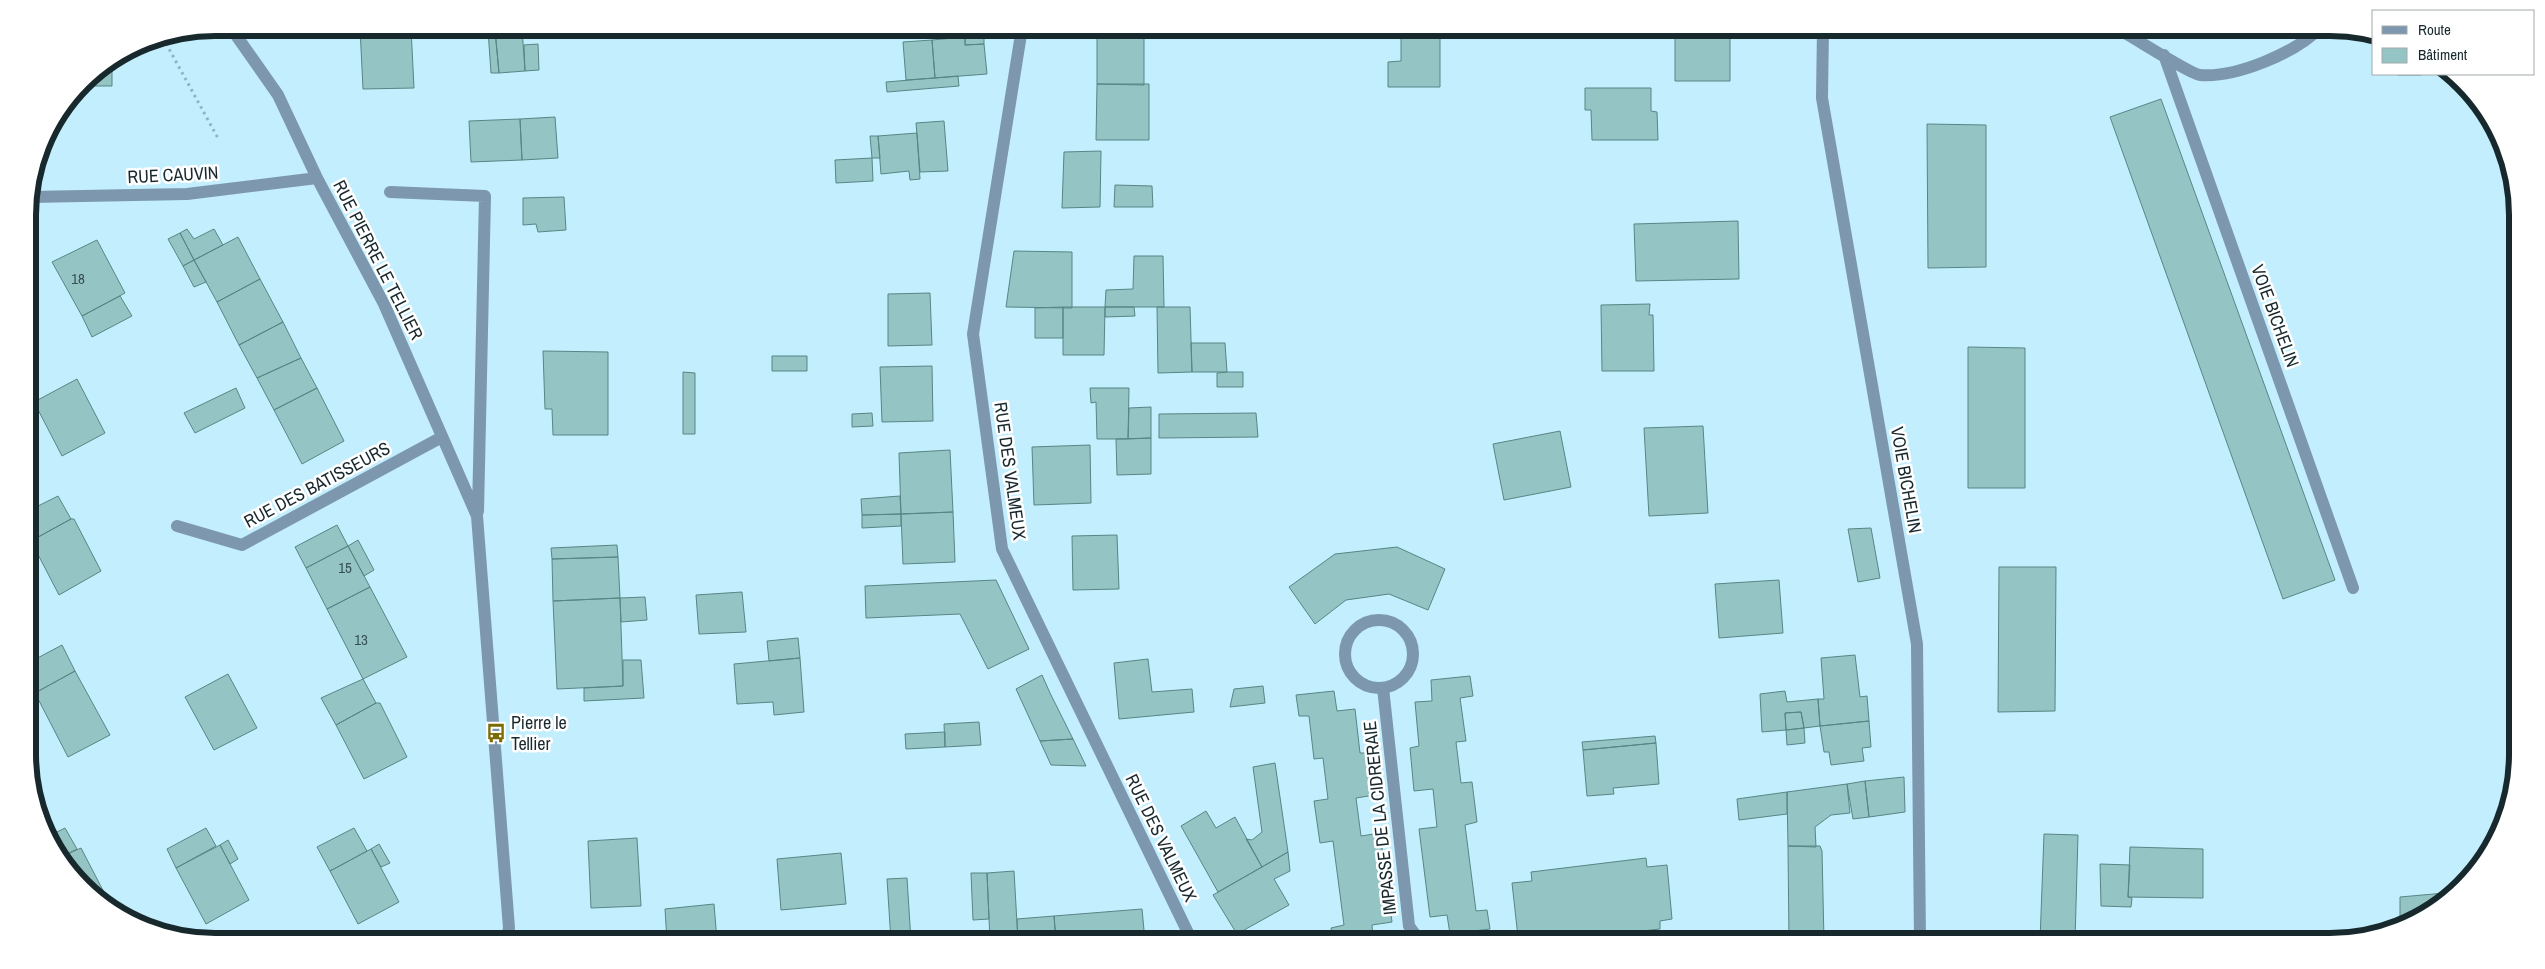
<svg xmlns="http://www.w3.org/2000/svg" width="2545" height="969" font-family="'Archivo Narrow',sans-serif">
<rect width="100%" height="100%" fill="#c3eefd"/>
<!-- building -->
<path fill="#95c4c4" stroke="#598585" d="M360,28h51l3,60 -51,1z
M512,28h10l3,43 -26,2 -4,-43z
M1097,28h47v57l-47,-1z
M1401,28h39v59h-52v-25l13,-1z
M1675,28h55v53h-55z
M488,30h7l4,43h-8z
M984,36v8l-19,1v-8z
M965,37v8l19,-1 3,30 -52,4 -3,-38z
M932,40l3,38 -29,2 -3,-38z
M538,44l1,26 -14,1 -1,-26z
M112,61v25h-29l8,-12z
M2398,74h23v1h-23z
M958,76l1,10 -72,6 -1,-10z
M1097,84h52v56h-53z
M1585,88h66v23l6,1 1,28h-66l-1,-30h-6z
M2161,99l174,481 -52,19 -173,-482z
M555,117l3,41 -36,2 -2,-41z
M520,119l2,41 -51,2 -2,-41z
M944,121l4,50 -28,1 -4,-49z
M1927,124l59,1v142l-58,1z
M917,133l3,46 -10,1 -1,-9 -28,3 -3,-38z
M870,136h8l2,22h-8z
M1101,151l-1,56 -38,1 2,-56z
M872,158l1,23 -37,2 -1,-23z
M1115,185l37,1 1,21h-39z
M564,197l2,33 -28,2 -2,-8 -13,1v-27z
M1738,221l1,58 -103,2 -2,-57z
M187,229l7,10 20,-10 9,16 -29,15 -14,-27z
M180,233l14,27 -11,6 -15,-27z
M238,237l22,42 -43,23 -23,-42z
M97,240l28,53 -43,23 -30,-54z
M1014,251l58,1v56l-66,-1z
M1134,256h29l1,51h-59l1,-17 27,-1z
M194,260l12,22 -12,5 -11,-21z
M260,279l23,43 -44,23 -22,-43z
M930,293l2,52 -44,1v-52z
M120,296l12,20 -40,21 -10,-21z
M1650,304l-1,11h4l1,56h-52l-1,-66z
M1063,307v31h-28v-30z
M1063,307h42l-1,48h-41z
M1105,307h29l1,9 -30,1z
M1157,307h33l2,65 -34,1z
M283,322l18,36 -44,20 -18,-33z
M1191,343h34l2,29h-35z
M1968,347l57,1v140h-57z
M543,351l65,1v83h-55l-1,-26h-7z
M772,356h35v15h-35z
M301,358l16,30 -43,22 -17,-32z
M932,366l1,55 -51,1 -2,-55z
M683,372l12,1v61h-12z
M1227,372h16v15h-26v-14z
M77,379l28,54 -43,23 -28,-54z
M236,388l9,20 -50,25 -11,-20z
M317,388l27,53 -42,23 -28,-54z
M1090,388h39l-1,51h-31l-1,-37 -5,1z
M1151,407v31l-23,1 1,-31z
M872,413l1,13 -21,1v-13z
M1256,413l2,24 -99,1v-24z
M1703,426l5,87 -59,3 -5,-88z
M1560,431l11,56 -67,13 -11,-56z
M1151,438v36l-34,1 -1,-36z
M1090,445l1,58 -57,2 -2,-58z
M950,450l3,62 -52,2 -2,-61z
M58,496l13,23 -40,22 -1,-31z
M900,496l1,18 -39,1 -1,-16z
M953,512l2,50 -52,2 -2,-50z
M901,514v12l-39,2v-13z
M71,519h3l27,52 -42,24 -28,-54z
M337,525l11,21 -42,22 -11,-21z
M1871,528l9,50 -22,4 -10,-53z
M1117,535l2,54 -46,1 -1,-54z
M358,540l16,30 -10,6 -16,-30z
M617,545l1,12 -66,2 -1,-11z
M348,546l22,41 -43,22 -21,-41z
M1397,547l48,22 -17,41 -39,-16 -43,6 -31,24 -26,-37 46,-33z
M618,557l2,41 -67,3 -1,-42z
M1999,567h57l-1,144 -57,1z
M996,580l33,69 -41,20 -28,-55 -94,4 -1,-32z
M1779,580l4,53 -64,5 -4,-54z
M370,587l37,70 -44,22 -36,-70z
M742,592l4,40 -47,2 -3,-39z
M645,597l2,23 -26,2 -1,-24z
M620,598l3,88 -66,3 -4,-88z
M798,638l2,20 -31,3 -2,-20z
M62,645l13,26 -40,22 -4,-8 -1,-23z
M1855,655l5,42 7,-1 2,25 -49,5 -2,-27h6l-3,-41z
M800,658l4,54 -30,3 -1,-13 -36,2 -3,-40z
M1148,659l4,33 40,-3 2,23 -75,7 -5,-56z
M623,660h18l3,38 -60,3v-13l39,-2z
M75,671l35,64 -42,22 -33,-64z
M228,674l29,54 -43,22 -29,-53z
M1042,675l8,18 23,46 -33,2 -24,-52z
M1470,676l3,20 -13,2 6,43 -10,1 5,41 11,-1 5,40 -12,3 11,86 11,-1 3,19 -40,5 -3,-19 -17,2 -11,-88 18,-2 -4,-38 -19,2 -4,-43 9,-2 -4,-44 17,-1 -1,-21z
M363,679l13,24 -40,22 -15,-27z
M1263,686l2,17 -35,4 4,-18z
M1334,691l3,20 18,-2 5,44h10l5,42 -19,3 5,38 19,-3 12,89 -20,3 1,16h-40l-2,-13 13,-3 -11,-84 -13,2 -6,-42 14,-2 -5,-41 -9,1 -5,-43h-10l-3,-21z
M1785,691l2,11 31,-3 2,27 -16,2 -3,-16 -16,1 1,17 -24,2 -2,-38z
M376,703h4l27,54 -43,22 -28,-54z
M1801,712l3,16 -18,2 -1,-17z
M1869,721l2,26 -9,1 2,13 -33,4 -2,-13h-5l-4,-26z
M979,722l2,23 -36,2 -1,-23z
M1804,728l1,15 -18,2 -1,-15z
M945,732v15l-39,2 -1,-15z
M1655,736l1,7 -73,7 -1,-8z
M1073,739l13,27 -35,-1 -11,-24z
M1656,743l3,41 -46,4 1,6 -27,2 -4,-46z
M1275,763l13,89 -26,15 -16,-28 6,1 10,-8 -9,-65z
M1904,777l1,35 -36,5 -4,-36z
M1865,781l4,36 -16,2 -6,-35z
M1847,784l3,29 -19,2 -16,12 1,20 -28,-1 -1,-54z
M1787,792v22l-48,6 -2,-21z
M1206,811l10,17 19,-11 27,50 -44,25 -37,-66z
M65,828l12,21 -16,8 -14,-20z
M206,828l10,18 -40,22 -9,-19z
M354,828l13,23 -37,20 -13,-24z
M2044,834l34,1 -3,106h-35z
M637,838l4,68 -50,2 -3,-67z
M228,840l10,19 -8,5 -10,-19z
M379,844l11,19 -9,4 -10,-18z
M220,845l29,55 -43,24 -30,-56z
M1788,846h32l2,5 2,90h-35z
M2130,847l73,2v49l-75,-1z
M81,848l28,54 -4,2 -31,-27 -13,-20z
M371,849l28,53 -41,22 -28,-53z
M1288,852l2,19 -16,8 15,26 -52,29 -24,-39z
M841,853l5,51 -65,6 -4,-51z
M1646,858l1,9 20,-2 5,54 -12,2v8l-62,7v5h-20v-2l-47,2 -1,-6 -12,2 -6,-54 20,-2 -1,-9z
M2100,864l30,1 -2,32 4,1 -1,9 -30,-1z
M1014,871l4,70h-28l-3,-68z
M971,873h16l2,46 -16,1z
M907,878l4,63h-20l-4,-62z
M2445,893l1,8 -2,2 -44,23v-29z
M714,904l3,37h-50l-2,-32z
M1142,909l3,32h-89l-2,-25z
M1054,916l2,25h-38l-1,-22z
M1945,939h25l88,2h-113z"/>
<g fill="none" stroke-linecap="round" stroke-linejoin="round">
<!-- path -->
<path stroke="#8fb2be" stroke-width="3" stroke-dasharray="2.5 4" stroke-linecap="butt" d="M163,38l56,102"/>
<!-- lane -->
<path stroke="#7c97ae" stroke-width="12" d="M2116,28c14,7 74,46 84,47 36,3 95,-22 120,-47
M2164,55l189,533"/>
<!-- street -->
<path stroke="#7c97ae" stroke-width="12" d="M231,28l47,67 39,83 67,126 93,212 32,412 -3,13
M1022,28l-49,306 29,215 190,392
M1823,28l-1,70 95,546 3,297
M390,192l95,4 -7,315
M30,197l157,-3 130,-16
M177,526l65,19 200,-108
M1345 654a34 34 0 1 1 68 0a34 34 0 1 1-68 0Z
M1383,688l26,238 11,15"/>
</g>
<!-- icons -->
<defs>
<symbol id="bus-bare" viewBox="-9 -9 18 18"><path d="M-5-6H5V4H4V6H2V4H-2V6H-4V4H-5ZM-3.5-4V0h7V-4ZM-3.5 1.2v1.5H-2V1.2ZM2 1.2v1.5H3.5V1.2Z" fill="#7b6b03" stroke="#fff" stroke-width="2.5" paint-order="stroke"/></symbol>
</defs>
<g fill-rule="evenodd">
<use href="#bus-bare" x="482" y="719" width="28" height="28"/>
</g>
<g text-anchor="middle" stroke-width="5" stroke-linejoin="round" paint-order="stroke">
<!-- number labels -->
<g font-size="15" fill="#375054">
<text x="78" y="284">18</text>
<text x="345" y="573">15</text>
<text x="361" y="645">13</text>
</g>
<!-- street labels -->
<g font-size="18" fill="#18292e" stroke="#fff">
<text transform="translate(173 175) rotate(-3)" y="6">RUE CAUVIN</text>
<text transform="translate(378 260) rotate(63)" y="6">RUE PIERRE LE TELLIER</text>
<text transform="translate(2275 316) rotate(70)" y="6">VOIE BICHELIN</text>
<text transform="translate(1010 471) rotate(82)" y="6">RUE DES VALMEUX</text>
<text transform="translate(1906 480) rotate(80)" y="6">VOIE BICHELIN</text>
<text transform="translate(317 485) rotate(-28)" y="6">RUE DES BATISSEURS</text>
<text transform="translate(1380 818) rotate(-96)" y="6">IMPASSE DE LA CIDRERAIE</text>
<text transform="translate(1161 838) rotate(64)" y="6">RUE DES VALMEUX</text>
</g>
<!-- poi labels -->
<g font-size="18" fill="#18292e" stroke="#fff" text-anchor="start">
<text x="511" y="729">Pierre le<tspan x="511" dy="21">Tellier</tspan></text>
</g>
</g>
<!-- crop -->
<path d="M0 0H2545V969H0ZM215 36H2330A179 179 0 0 1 2509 215V754A179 179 0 0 1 2330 933H215A179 179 0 0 1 36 754V215A179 179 0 0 1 215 36Z" fill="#fff" fill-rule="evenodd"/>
<path fill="none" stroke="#18292e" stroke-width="6" d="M215 36H2330A179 179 0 0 1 2509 215V754A179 179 0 0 1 2330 933H215A179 179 0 0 1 36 754V215A179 179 0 0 1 215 36Z"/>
<!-- legend -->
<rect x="2372" y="10" width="162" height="65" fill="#ffffff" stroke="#a3a9ab"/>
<rect x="2382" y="26" width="25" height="8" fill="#7c97ae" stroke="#a3a9ab"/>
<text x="2418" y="35" font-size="15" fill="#18292e">Route</text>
<rect x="2382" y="48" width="25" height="15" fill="#95c4c4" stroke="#a3a9ab"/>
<text x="2418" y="60" font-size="15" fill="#18292e">Bâtiment</text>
</svg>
